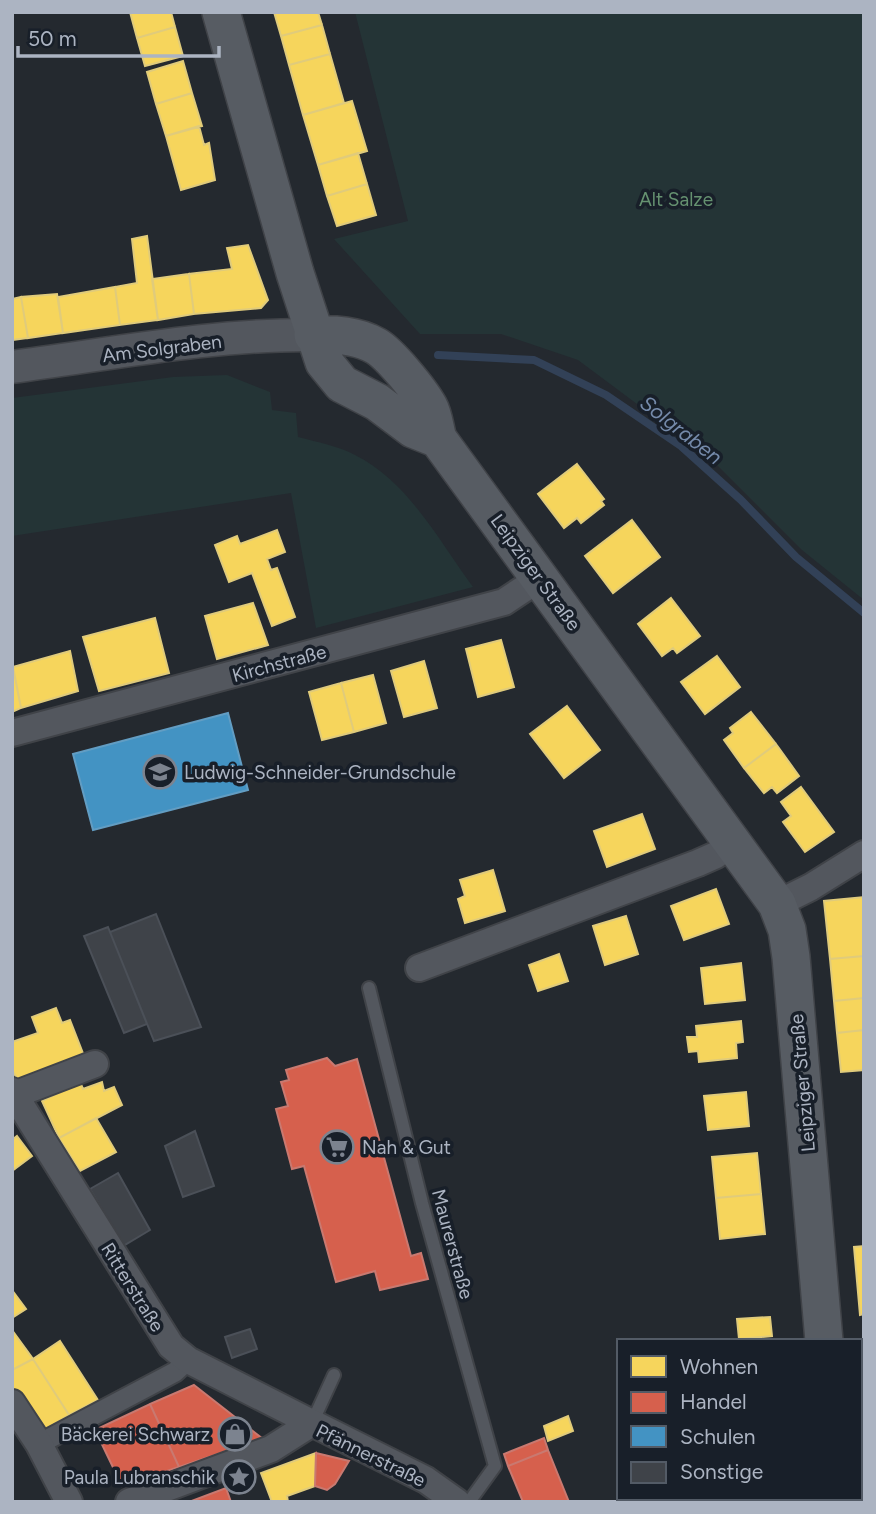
<svg xmlns="http://www.w3.org/2000/svg" width="876" height="1514" font-family="Figtree,sans-serif">
<rect width="100%" height="100%" fill="#24292f"/>
<!-- green -->
<path fill="#243436" d="M355,12h509v588l-62,-50 -90,-90 -134,-100 -77,-26h-81l-86,-95 74,-18z
M227,375l43,17 2,18 24,3 2,24c19,5 40,9 57,18 53,26 84,86 118,132l-157,41 -25,-135 -279,43v-138l161,-21z
M795,1498l1,4h-71l-3,-3z"/>
<!-- homes -->
<path fill="#f6d55c" stroke="#e0cb7b" stroke-width="2" d="M130,12h41l4,15 -38,11z
M274,12h44l4,13 -41,11z
M322,25l8,29 -41,11 -8,-29z
M175,27l8,29 -38,10 -8,-28z
M330,54l14,49 -41,12 -14,-50z
M183,61l9,32 -36,11 -9,-32z
M192,93l10,33 -36,10 -10,-32z
M352,101l15,50 -49,14 -15,-50z
M199,126l5,19 5,-2 6,37 -34,10 -15,-54z
M358,153l9,31 -40,12 -9,-31z
M367,184l9,31 -39,11 -10,-30z
M147,236l11,84 -38,5 -5,-38 22,-4 -5,-44z
M248,245l20,55 -7,8 -67,6 -5,-40 43,-5 -5,-21z
M189,274l5,40 -36,6 -6,-41z
M115,287l5,38 -57,8 -5,-36z
M57,294l6,39 -35,5 -7,-41z
M21,297l7,41 -16,2v-41z
M577,464l27,35 -3,2 3,4 -23,18 -4,-5 -13,10 -26,-34z
M632,520l28,37 -47,36 -28,-37z
M277,530l8,22 -18,7 4,11 6,-2 18,49 -23,9 -20,-53 -23,9 -14,-37 22,-9 3,8z
M671,598l29,38 -23,17 -4,-5 -11,8 -24,-32z
M253,603l15,42 -51,14 -12,-43z
M155,618l14,55 -70,18 -16,-54z
M501,640l13,47 -36,10 -12,-48z
M70,651l8,40 -57,17 -8,-41z
M717,656l23,31 -35,27 -24,-32z
M424,661l13,47 -33,9 -13,-46z
M13,667l8,41 -9,4v-44z
M373,675l13,48 -32,9 -13,-49z
M341,683l13,49 -32,8 -13,-48z
M567,706l33,44 -36,28 -34,-44z
M751,712l25,32 -32,24 -20,-28 9,-7 -3,-5z
M776,744l23,32 -22,17 -5,-6 -8,6 -20,-25z
M801,787l33,45 -29,20 -22,-30 8,-6 -10,-14z
M642,814l13,35 -48,18 -13,-36z
M493,870l12,41 -40,12 -7,-24 7,-3 -5,-16z
M716,889l13,35 -45,16 -13,-34z
M864,897v59l-34,3 -6,-58z
M626,916l12,38 -33,11 -12,-39z
M559,954l9,27 -30,10 -9,-26z
M864,956v42l-30,3 -4,-42z
M741,963l4,37 -40,4 -4,-36z
M864,998v32l-27,3 -3,-32z
M56,1008l6,15 8,-3 14,36 -66,24 -6,-10v-28l26,-9 -6,-16z
M741,1021l2,21 -7,1 1,15 -38,4 -1,-11 -9,1 -2,-15h10l-1,-11z
M864,1030v40l-23,2 -4,-39z
M80,1082l3,7 19,-7 2,9 10,-4 8,18 -63,33 -17,-37z
M746,1092l3,34 -41,4 -4,-34z
M96,1118l20,34 -36,19 -21,-33z
M17,1136l15,20 -20,15v-31z
M757,1153l4,41 -45,4 -4,-41z
M761,1194l4,40 -45,5 -4,-41z
M864,1246v68l-4,1 -6,-68z
M12,1290l14,19 -14,9z
M770,1317l2,19 -33,3 -2,-20z
M12,1330l21,29 -21,11z
M60,1341l38,59 -29,15 -36,-56z
M33,1359l36,56 -30,18 -27,-43v-20z
M568,1416l5,15 -25,10 -4,-15z
M316,1453l-1,33 -28,10 1,6h-16l-11,-29z"/>
<!-- shops -->
<path fill="#d6604d" stroke="#c97970" stroke-width="2" d="M327,1058l8,8 22,-7 54,197 10,-3 7,26 -48,11 -5,-19 -39,11 -32,-116 -12,3 -16,-60 12,-3 -7,-24 8,-2 -3,-10z
M194,1385l69,54 -84,28 -29,-63z
M150,1404l29,63 -57,19 -27,-56z
M544,1438l4,12 -40,16 -4,-12z
M548,1450l21,52h-46l-15,-36z
M316,1453l33,8 -14,23 -8,6 -12,-4z
M226,1488l5,14h-42z"/>
<!-- schools -->
<path fill="#4393c3" stroke="#629dc3" stroke-width="2" d="M228,713l20,77 -155,40 -20,-76z"/>
<g fill="none" stroke-linecap="round" stroke-linejoin="round">
<!-- stream -->
<path stroke="#324157" stroke-width="8" d="M438,355l96,5 72,35 75,51 60,54 55,57 68,56"/>
</g>
<!-- building -->
<path fill="#3f4349" stroke="#4b5058" stroke-width="2" d="M156,914l45,113 -47,14 -44,-109z
M108,927l39,97 -23,9 -40,-97z
M195,1131l19,55 -31,11 -18,-51z
M118,1173l32,57 -27,16 -33,-57z
M250,1329l7,20 -25,9 -7,-21z"/>
<g fill="none" stroke-linecap="round" stroke-linejoin="round">
<defs>
<path id="service" d="M369,988l53,215 73,263 -26,36
M312,1423l22,-48"/>
<path id="pedestrian" d="M39,1444l136,-72 13,-12"/>
<path id="minor" d="M12,733l492,-131 36,-24
M777,904l34,-17 53,-33
M419,968l279,-105 18,-8 18,-15
M12,1091l159,255 17,14 124,63
M14,1095l81,-31
M12,1403l27,41 30,58
M129,1502l142,-53 41,-26 114,57 31,22
M643,1502l8,-4"/>
<path id="tertiary" d="M12,367c99,-13 201,-33 301,-32"/>
<path id="secondary" d="M221,12l74,261 29,89 18,22 35,18 36,27 25,10
M313,335c22,-1 44,0 63,11 14,8 45,46 53,61 5,9 6,22 9,32l339,465 10,26 4,27 33,384
M860,1386l4,-2
M860,1465l4,7"/>
</defs>
<!-- service casing -->
<use href="#service" stroke="#404348" stroke-width="16"/>
<!-- pedestrian casing -->
<use href="#pedestrian" stroke="#404348" stroke-width="23"/>
<!-- minor casing -->
<use href="#minor" stroke="#404348" stroke-width="30"/>
<!-- tertiary casing -->
<use href="#tertiary" stroke="#404348" stroke-width="35"/>
<!-- secondary casing -->
<use href="#secondary" stroke="#404348" stroke-width="40"/>
<!-- service -->
<use href="#service" stroke="#53575e" stroke-width="12"/>
<!-- pedestrian -->
<use href="#pedestrian" stroke="#53575e" stroke-width="19"/>
<!-- minor -->
<use href="#minor" stroke="#53575e" stroke-width="26"/>
<!-- tertiary -->
<use href="#tertiary" stroke="#53575e" stroke-width="32"/>
<!-- secondary -->
<use href="#secondary" stroke="#575c63" stroke-width="37"/>
</g>
<!-- icons -->
<defs>
<symbol id="school-ring" viewBox="-11 -11 22 22"><circle r="9.5" fill="#181f29" stroke="#7c838f" stroke-width="1.5"/><path d="M0-5L7-2L0 1L-7-2ZM-4 1L0 2.5L4 1V4Q0 6-4 4Z" fill="#7c838f"/></symbol>
<symbol id="supermarket-ring" viewBox="-11 -11 22 22"><circle r="9.5" fill="#181f29" stroke="#7c838f" stroke-width="1.5"/><path d="M-6-5.5h2.5l.6 2H6L4.5 2H-2.5L-4.4-4H-6ZM-1.5 3.2a1.3 1.3 0 1 0 .1 0ZM3 3.2a1.3 1.3 0 1 0 .1 0Z" fill="#7c838f"/></symbol>
<symbol id="shop-ring" viewBox="-11 -11 22 22"><circle r="9.5" fill="#181f29" stroke="#7c838f" stroke-width="1.5"/><path d="M-5-2.5h2.3a2.7 3.5 0 0 1 5.4 0H5L5.5 6h-11ZM-1.5-2.5h3a1.5 2.3 0 0 0-3 0Z" fill="#7c838f"/></symbol>
<symbol id="sight-ring" viewBox="-11 -11 22 22"><circle r="9.5" fill="#181f29" stroke="#7c838f" stroke-width="1.5"/><path d="M0-6L1.8-2.2L6-1.7L2.9 1.2L3.7 5.4L0 3.3L-3.7 5.4L-2.9 1.2L-6-1.7L-1.8-2.2Z" fill="#7c838f"/></symbol>
</defs>
<g fill-rule="evenodd">
<use href="#school-ring" x="141" y="753" width="38" height="38"/>
<use href="#supermarket-ring" x="318" y="1128" width="38" height="38"/>
<use href="#shop-ring" x="216" y="1415" width="38" height="38"/>
<use href="#sight-ring" x="220" y="1458" width="38" height="38"/>
</g>
<g text-anchor="middle" stroke-width="7" stroke-linejoin="round" paint-order="stroke">
<!-- park labels -->
<g font-size="19" fill="#659170" stroke="#181f29">
<text x="676" y="206">Alt Salze</text>
</g>
<!-- street labels -->
<g font-size="19" fill="#acb4c2" stroke="#181f29">
<text transform="translate(162 348) rotate(-7)" y="7">Am Solgraben</text>
<text transform="translate(536 572) rotate(54)" y="7">Leipziger Straße</text>
<text transform="translate(279 663) rotate(-15)" y="7">Kirchstraße</text>
<text transform="translate(802 1083) rotate(-95)" y="7">Leipziger Straße</text>
<text transform="translate(453 1244) rotate(75)" y="7">Maurerstraße</text>
<text transform="translate(133 1287) rotate(58)" y="7">Ritterstraße</text>
<text transform="translate(371 1455) rotate(26)" y="7">Pfännerstraße</text>
</g>
<!-- poi labels -->
<g font-size="19" fill="#acb4c2" stroke="#181f29" text-anchor="start">
<text x="184" y="779">Ludwig-Schneider-Grundschule</text>
<text x="362" y="1154">Nah &amp; Gut</text>
<text x="210" y="1441" text-anchor="end">Bäckerei Schwarz</text>
<text x="215" y="1484" text-anchor="end">Paula Lubranschik</text>
</g>
<!-- water labels -->
<g font-size="21" font-style="italic" fill="#758aaa" stroke="#181f29">
<text transform="translate(681 430) rotate(38)" y="7">Solgraben</text>
</g>
</g>
<!-- border -->
<rect width="876" height="1514" fill="none" stroke="#acb4c2" stroke-width="28"/>
<!-- legend -->
<rect x="617" y="1339" width="245" height="161" fill="#181f29" stroke="#535b66" stroke-width="2"/>
<rect x="631" y="1356" width="35" height="21" fill="#f6d55c" stroke="#535b66" stroke-width="2"/>
<text x="680" y="1374" font-size="21" fill="#acb4c2">Wohnen</text>
<rect x="631" y="1392" width="35" height="21" fill="#d6604d" stroke="#535b66" stroke-width="2"/>
<text x="680" y="1409" font-size="21" fill="#acb4c2">Handel</text>
<rect x="631" y="1426" width="35" height="21" fill="#4393c3" stroke="#535b66" stroke-width="2"/>
<text x="680" y="1444" font-size="21" fill="#acb4c2">Schulen</text>
<rect x="631" y="1462" width="35" height="21" fill="#3f4349" stroke="#535b66" stroke-width="2"/>
<text x="680" y="1479" font-size="21" fill="#acb4c2">Sonstige</text>
<!-- scale -->
<path d="M18 46v10h201v-10" fill="none" stroke="#acb4c2" stroke-width="3.5"/>
<text x="28" y="46" font-size="21" fill="#acb4c2" stroke="#181f29" stroke-width="5" paint-order="stroke">50 m</text>
</svg>
